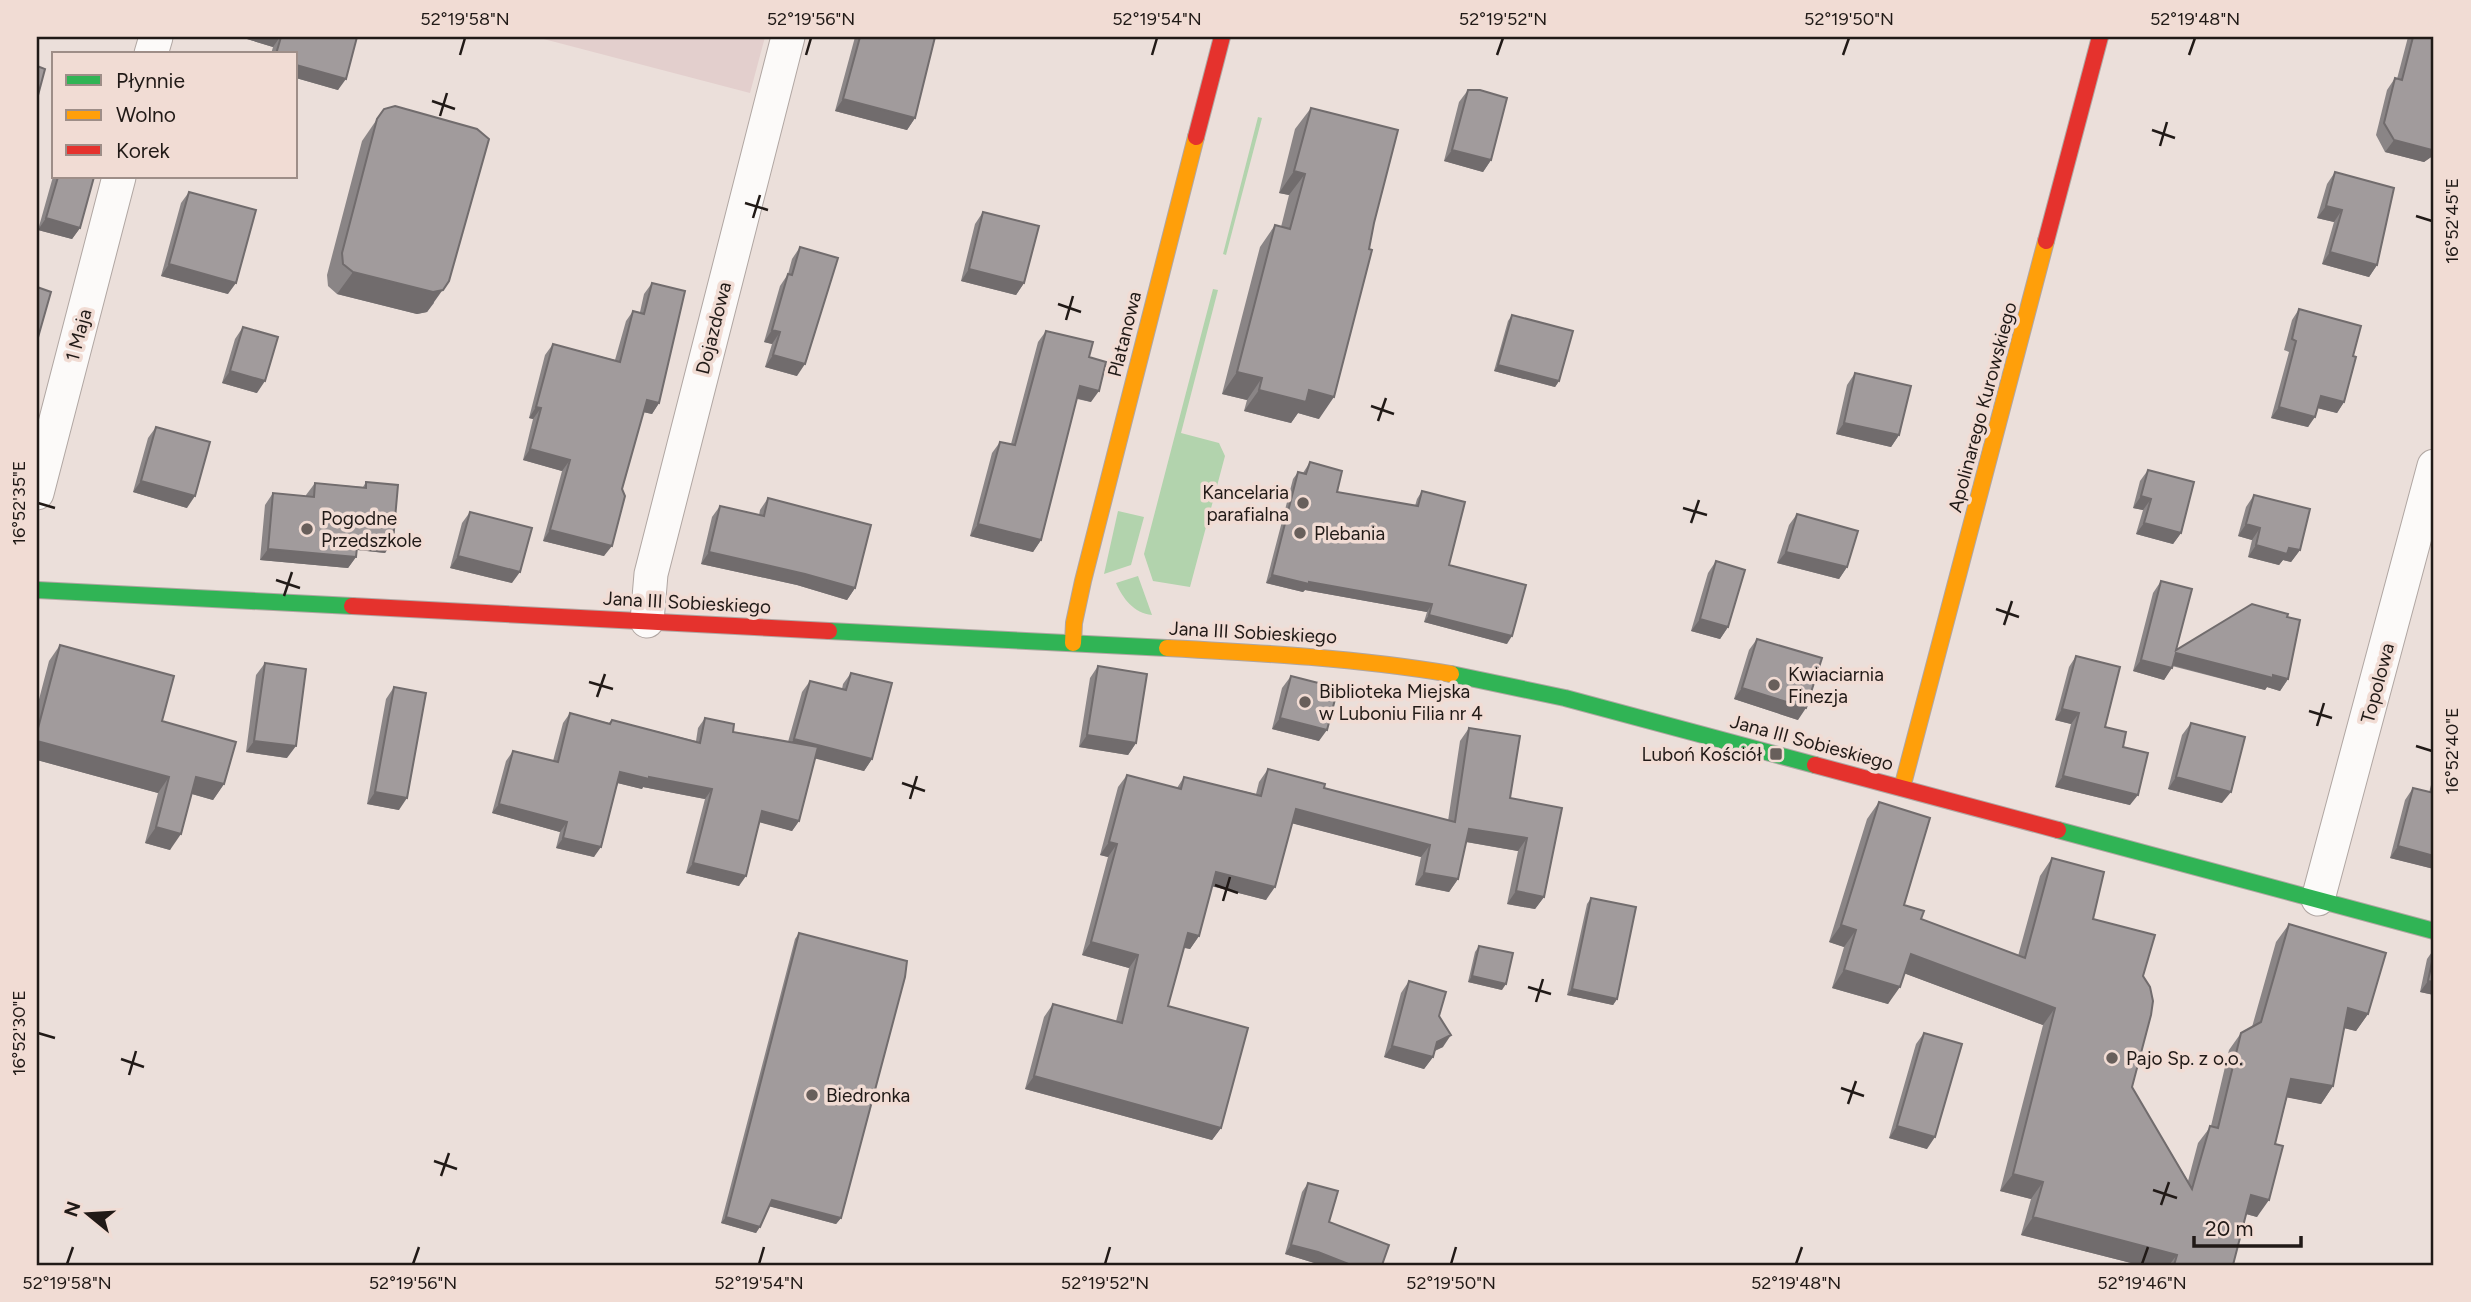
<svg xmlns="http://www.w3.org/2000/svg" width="2471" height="1302" font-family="Figtree,sans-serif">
<rect width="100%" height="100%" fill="#ebdfda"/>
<!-- education -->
<path fill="#e3cfcd" d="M536,37h229l-15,56z"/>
<!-- green -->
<path fill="#b2d3ad" d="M1258,117l4,1 -36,137 -3,-1z
M1213,289l5,1 -37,143 38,10 6,13 -35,131 -37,-6 -9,-27z
M1118,511l26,6 -13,48 -27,9z
M1138,576l14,39c-18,-2 -29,-16 -36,-32z"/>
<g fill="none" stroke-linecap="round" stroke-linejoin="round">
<defs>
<path id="street" d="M151,54l5,-17
M37,493l82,-316
M647,621l4,-47 137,-537
M2318,899l116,-433"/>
<path id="fast" d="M37,590l315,16
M829,631l338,17
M1451,674l114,24 250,67
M2058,830l376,101"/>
<path id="slow" d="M1073,643l1,-20 9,-42 113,-444
M1167,648c95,5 190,10 284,26
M1902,788l144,-547"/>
<path id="jam" d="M1196,137l26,-100
M2046,241l54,-204
M352,606l477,25
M1815,765l243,65"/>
</defs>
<!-- street casing -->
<use href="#street" stroke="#b0a6a2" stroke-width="35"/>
<!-- fast casing -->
<use href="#fast" stroke="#b0a6a2" stroke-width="18"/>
<!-- slow casing -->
<use href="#slow" stroke="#b0a6a2" stroke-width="18"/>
<!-- jam casing -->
<use href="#jam" stroke="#b0a6a2" stroke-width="18"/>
<!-- street -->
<use href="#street" stroke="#fcfaf9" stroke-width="33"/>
<!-- fast -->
<use href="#fast" stroke="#30b455" stroke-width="16"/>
<!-- slow -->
<use href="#slow" stroke="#ff9f0a" stroke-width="16"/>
<!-- jam -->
<use href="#jam" stroke="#e5322d" stroke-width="16"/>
</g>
<!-- wall -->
<path fill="#8a8586" d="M248,37h109l-19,53 -42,-12v-24h-25l2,-7 -26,-8z
M855,37h80l-20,81 -8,12 -72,-19z
M2408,37h26v118l-10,7 -39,-10 -9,-17 11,-45 8,-12 2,1z
M1468,90l23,70 -8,12 -39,-11 15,-59z
M1311,108l8,311 -21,-6 -7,10 -47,-12 3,-11 -25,-6 38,-147 15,-22 6,2 8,-32 -10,-2 16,-64z
M384,109l50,194 -7,9 -10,2 -80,-20 -9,-8 -1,-11 35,-134z
M2335,172l42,93 -8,12 -47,-13 12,-42 -17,-4 10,-34z
M54,173v4h40l-14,51 -8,11 -34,-9z
M189,192l39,102 -67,-18 20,-73z
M983,212l41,71 -8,12 -55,-14 14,-57z
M800,247l-3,129 -32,-9 7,-23 -8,-2 16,-56 8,-12 4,-15z
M652,283l7,120 -7,11 -9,-2 -21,77 -18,67 -61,-15 19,-70 -39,-11 10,-41 -4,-1 16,-63 8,-11 62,16 11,-39 7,-10 7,1 4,-18z
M2299,309l54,47 -9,46 -7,11 -19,-5 -10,19 -37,-9 18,-66 -5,-2 8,-30z
M1512,315l47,66 -4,6 -61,-16 14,-50z
M243,327l14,66 -35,-10 13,-44z
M1046,331l43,26 2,45 -14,-3 -36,141 -8,12 -63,-16 22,-83 8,-11 11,2 27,-102z
M1855,373l44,62 -8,12 -55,-13 11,-49z
M156,427l31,81 -54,-16 15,-54z
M1310,462l27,30 78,14 2,-7 5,-8 27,74 58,79 -83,-22 3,-10 -122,-22 -2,2 -37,-9 27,-104 5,-7 5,1z
M2148,470l33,63 -8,11 -37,-10 7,-24 -10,-2 7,-27z
M366,482l27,59 -8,12 -28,-3 -1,7 -8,11 -88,-8 5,-55 8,-12 33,3v-1l9,-12 48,4z
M2254,495l46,55 -9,12 -8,-2 -4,5 -31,-8 4,-17 -14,-4 8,-29z
M768,498l87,90 -8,12 -50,-15 -96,-21 11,-47 8,-11 39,9 1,-5z
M470,512l42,71 -62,-15 12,-45z
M1797,514l50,53 -8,12 -62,-16 12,-38z
M1716,561l12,66 -8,12 -29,-8 17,-58z
M2161,581l15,69 111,-33 1,62 -8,12 -13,-4 -2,3 -93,-24 -8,14 -31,-9 20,-78z
M1757,639l41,81 -64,-21 15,-49z
M60,645l102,76 62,63 -11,16 -21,-6 -22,56 -25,-7 13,-50 -121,-33v-53l12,-46z
M2076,656l29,71 18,20 7,58 -75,-18 16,-63 -16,-4 14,-53z
M265,663l22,95 -41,-6 10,-77z
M1098,666l38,77 -8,12 -49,-8 11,-69z
M851,673l21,86 -8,12 -49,-13 -16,63 -7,10 -32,-9 -21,64 -53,-13 19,-74 -62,-12 -1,2 -24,-6 -24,74 -38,-9 4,-16 -68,-19 14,-52 7,-10 40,10 10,-38 7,-10 39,10 3,-3 84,21 2,-13 7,-10 28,14 55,10 14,-50 8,-11 32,8 1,-5z
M1291,676l28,65 -47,-12 10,-41z
M394,687l5,123 -32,-6 19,-105z
M2191,723l31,80 -54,-14 14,-54z
M1469,728l41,70 52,10 -18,89 -9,12 -28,-5 11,-53 -52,-9 -8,37 -9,13 -34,-7 6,-28 -129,-34 -26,77 -54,-14 -13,50 -9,13 -6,-1 -16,58 53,122 -9,12 -187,-51 19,-72 9,-13 63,17 13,-53 -47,-13 26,-98 -8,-2 18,-68 9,-12 50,13 7,-11 72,17 3,-12 9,-13 56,19 124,33 12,-80z
M2434,773v96l-44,-11 15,-58 8,-12 16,5z
M1879,802l25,103 17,14 97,37 22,-80 12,-18 41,61 50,57 -11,111 56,94 10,-38 13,-17 18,-76 12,-17 11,-6 24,-85 13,-18 79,90 -12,17 -12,-3 -11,58 -12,18 -34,-7 -30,120 -11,-3 -13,51h-94l-118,-30 10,-36 -31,-8 43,-166 -139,-52 -16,31 -56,-16 12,-41 -15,-5 38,-123z
M1591,898l26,101 -4,6 -46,-10 20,-91z
M799,933l42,285 -5,6 -67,-18 -13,27 -35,-10 74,-284z
M1479,946l23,44 -34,-8 7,-30z
M2434,949v46l-14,-3 7,-33z
M1409,981l30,35 4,31 -8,4 -2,6 -9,12 -40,-12 17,-64z
M1924,1033l3,116 -38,-11 27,-94z
M1308,1183l21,39 53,43h-61l-36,-11 17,-62z"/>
<!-- shaded-wall -->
<path fill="#716c6d" d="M249,37h31l-7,10 -26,-8z
M296,65l50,14 -8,11 -42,-12z
M843,99l72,19 -8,12 -72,-19z
M2394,140l40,9v6l-10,7 -39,-10z
M1452,150l39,10 -8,12 -39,-11z
M1294,171l11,3 -16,21 -10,-2z
M2326,206l16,4 -8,12 -17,-4z
M46,218l34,10 -8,11 -34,-9z
M2330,252l47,13 -8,12 -47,-13z
M169,264l67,19 -8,11 -67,-18z
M969,269l55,14 -8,12 -55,-14z
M353,272l96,9 -22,31 -10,2 -80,-20z
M772,330l8,2 -8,12 -8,-2z
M773,355l32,9 -8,12 -32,-9z
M1498,365l61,16 -4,6 -61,-16z
M230,371l35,10 -8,12 -35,-10z
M1237,372l25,6 -15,22 -25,-6z
M1080,386l19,5 -8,11 -19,-5z
M1259,390h50l25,7 -15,22 -21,-6 -7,10 -47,-12z
M2321,396l23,6 -7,11 -24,-6z
M647,400l12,3 -7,11 -13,-3z
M536,407l5,1 -8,11 -4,-1z
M2279,407l36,10 -7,10 -37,-9z
M1844,423l55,12 -8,12 -55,-13z
M530,449l40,11 -8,11 -39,-11z
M141,481l54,15 -8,12 -54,-16z
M2141,496l10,3 -8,11 -10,-2z
M2144,523l37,10 -8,11 -37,-10z
M978,524l63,16 -8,12 -63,-16z
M2246,524l14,4 -8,12 -14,-4z
M550,530l62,16 -8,10 -61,-15z
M358,538l35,3 -8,12 -35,-4z
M2256,545l33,3 11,2 -9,12 -8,-2 -4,5 -31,-8z
M268,549l88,8 -8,11 -88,-8z
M709,552l96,22 50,14 -8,12 -50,-15 -96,-21z
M1786,552l61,15 -8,12 -62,-16z
M458,556l62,16 -8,11 -62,-15z
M1272,575l37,7 123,22 -5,8 -122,-22 -2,2 -37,-9z
M1429,615l83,21 -5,8 -83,-22z
M1700,619l28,8 -8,12 -29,-8z
M2176,653l97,22 15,4 -8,12 -13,-4 -2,3 -97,-26z
M2141,660l31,8 -8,12 -31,-9z
M1742,688l64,20 -8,12 -64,-21z
M2062,709l17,4 -8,11 -16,-4z
M1280,718l47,12 -8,11 -47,-12z
M1087,735l49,8 -8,12 -49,-8z
M794,739l78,20 -8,12 -78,-20z
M37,741l132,36 -11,16 -121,-33z
M254,741l42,5 -9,12 -41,-6z
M620,772l92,17 -7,10 -62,-12 -1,2 -29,-7z
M2063,776l75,19 -8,10 -75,-18z
M196,777l28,7 -11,16 -28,-8z
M2176,777l55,15 -9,11 -54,-14z
M375,792l32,6 -8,12 -32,-6z
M499,804l68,18 -7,10 -68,-19z
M1296,809l134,36 -9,12 -134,-35z
M762,811l37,10 -7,10 -37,-10z
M156,827l25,7 -11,16 -25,-7z
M1469,829l58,9 -9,13 -57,-10z
M563,838l38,9 -7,10 -38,-9z
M1109,842l8,2 -9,13 -8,-2z
M2398,846l36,10v13l-44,-11z
M693,863l53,13 -7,10 -53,-13z
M1216,872l59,15 -9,13 -59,-15z
M1424,873l34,6 -9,13 -34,-7z
M1516,891l28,6 -9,12 -28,-5z
M1841,925l15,5 -12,17 -15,-5z
M1188,933l11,3 -9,13 -11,-3z
M1091,942l47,13 -9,13 -47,-13z
M1911,954l144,54 -12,17 -145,-54z
M1844,970l56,17 -12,17 -56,-16z
M1472,976l34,8 -4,6 -34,-8z
M2428,981l6,1v13l-14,-3z
M1572,989l45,10 -4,6 -46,-10z
M2348,1008l20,6 -12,17 -20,-5z
M1451,1035l-8,12 -14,6 8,-11z
M1392,1046l41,11 -9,12 -40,-12z
M1034,1076l187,52 -9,12 -187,-51z
M2291,1079l42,7 -12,18 -42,-8z
M1897,1126l38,11 -8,12 -38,-11z
M2013,1174l30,8 -12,17 -31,-8z
M2251,1195l18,5 -12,17 -18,-5z
M772,1200l69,18 -5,6 -68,-18z
M726,1217l34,10 -4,6 -35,-10z
M2033,1217l144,38 -8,10h-30l-118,-30z
M1291,1245l27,7 33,13h-30l-36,-11z"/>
<!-- building -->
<path fill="#a19b9c" stroke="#716c6d" stroke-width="2" d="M281,37h76l-11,42 -50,-14v-11h-20z
M860,37h75l-20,81 -72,-19z
M2413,37h21v112l-2,1 -38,-10 -10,-17 11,-45 7,2z
M37,66l8,3 -8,30z
M1468,90h12l27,8 -16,62 -39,-10z
M395,106l82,23 12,10 -40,142 -6,9 -10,2 -80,-20 -10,-8 -1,-11 35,-134 7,-10z
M1311,108l87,22 -24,93 -5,26 3,1 -38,147 -25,-7 -3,12 -47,-12 3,-12 -25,-6 38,-147 15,4 15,-55 -11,-3z
M2335,172l59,16 -17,77 -47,-13 12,-42 -16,-4z
M58,177h36l-14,51 -34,-10z
M189,192l67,18 -20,73 -67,-19z
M983,212l56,14 -15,57 -55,-14z
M800,247l38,11 -33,106 -32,-9 7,-23 -8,-2 16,-56 4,1z
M652,283l33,8 -26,112 -12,-3 -25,89 3,7 -13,50 -62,-16 20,-70 -40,-11 11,-41 -5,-1 17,-63 67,18 13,-51 11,3z
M37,287l14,5 -14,49z
M2299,309l62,17 -8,30 3,1 -12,45 -23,-6 -6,21 -36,-10 17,-66 -4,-2z
M1512,315l61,16 -14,50 -61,-16z
M243,327l35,10 -13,44 -35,-10z
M1046,331l47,11 -4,15 17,5 -7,29 -19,-5 -39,154 -63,-16 22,-82 15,3z
M1855,373l56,13 -12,49 -55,-12z
M156,427l54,15 -15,54 -54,-15z
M1310,462l32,9 -5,21 81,14 4,-15 43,11 -16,63 77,20 -14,51 -83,-21 3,-11 -123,-22v2l-37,-9 26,-103 8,2z
M2148,470l46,12 -13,51 -37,-10 7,-24 -10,-3z
M366,482l32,3 -5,56 -35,-3 -2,19 -88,-8 5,-56 41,4 1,-14 51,5z
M2254,495l56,14 -10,41 -11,-2 -2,6 -31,-9 4,-17 -14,-4z
M768,498l103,27 -16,63 -50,-14 -96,-22 11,-46 44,10z
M470,512l62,16 -12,44 -62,-16z
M1797,514l61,17 -11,36 -61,-15z
M1716,561l29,9 -17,57 -28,-8z
M2161,581l31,8 -16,61 76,-46 36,10 -1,3 13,3 -12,59 -15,-4v3l-97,-25 -4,15 -31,-8z
M1757,639l65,19 -16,50 -64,-20z
M60,645l114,31 -12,45 74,21 -12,42 -28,-7 -15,57 -25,-7 13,-50 -132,-36v-9z
M2076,656l44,11 -15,60 21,5 -3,15 25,6 -10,42 -75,-19 16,-63 -17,-4z
M265,663l41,6 -10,77 -42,-5z
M1098,666l49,8 -11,69 -49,-8z
M851,673l41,10 -20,76 -78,-20 16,-58 36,9z
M1291,676l47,12 -11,42 -47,-12z
M394,687l32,6 -19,105 -32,-6z
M570,713l40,11 2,-4 88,23 5,-25 29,6 -1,8 85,15 -19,74 -37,-10 -16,65 -53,-13 19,-74 -63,-12v2l-29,-7 -19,75 -38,-9 4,-16 -68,-18 14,-53 45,11z
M2191,723l54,14 -14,55 -55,-15z
M1469,728l51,8 -10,62 52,10 -18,89 -28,-6 11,-53 -58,-9 -11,50 -34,-6 6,-28 -134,-36 -21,78 -59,-15 -17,64 -11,-3 -20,73 80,22 -27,100 -187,-52 19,-72 69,19 16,-68 -47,-13 26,-98 -8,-2 18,-67 54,14 3,-12 77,19 7,-27 57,15 -1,4 131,34z
M2413,788l21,5v63l-36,-10z
M1879,802l51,16 -26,87 20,6 -3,8 104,39 27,-100 52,14 -11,47 62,16 -12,41 7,11 3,14 -2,14 -19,72 60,102 18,-63 8,2 23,-95 20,-11 28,-98 97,29 -18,61 -20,-6 -15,78 -42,-7 -16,65 8,2 -14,54 -18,-5 -18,70h-59l3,-10 -144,-38 10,-35 -30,-8 42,-166 -144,-54 -11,33 -56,-17 12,-40 -15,-5z
M1591,898l45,9 -19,92 -45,-10z
M799,933l108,28 -2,16 -64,241 -69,-18 -12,27 -34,-10z
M1479,946l34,7 -7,31 -34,-8z
M2434,952v30l-6,-1z
M1409,981l37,11 -7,24 12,19 -14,7 -4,15 -41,-11z
M1924,1033l38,11 -27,93 -38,-11z
M1308,1183l30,8 -9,31 60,23 -7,20h-31l-33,-13 -27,-7z"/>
<!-- ticks -->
<path fill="none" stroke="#211a17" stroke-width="2.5" d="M460,55l5,-17M806,55l5,-17M1152,55l5,-17M1497,55l6,-17M1843,55l6,-17M2189,55l6,-17M432,101l23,8M440,116l7,-23M2152,130l23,8M2160,146l7,-24M745,203l23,7M2416,216l16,5M753,218l7,-23M1058,304l23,8M1066,320l7,-24M1371,406l23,8M1378,421l8,-23M38,503l17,5M1683,508l24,7M1691,523l8,-23M276,580l24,8M284,596l8,-24M1996,609l23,8M2004,625l8,-24M589,682l24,7M597,697l8,-23M2309,711l23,7M2317,726l7,-23M2416,746l16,5M902,783l23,8M910,799l7,-23M1215,885l23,8M1223,901l7,-24M1528,987l23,7M1536,1002l7,-23M38,1033l17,5M121,1059l23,8M129,1075l7,-24M1841,1088l23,8M1848,1104l8,-23M434,1161l23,8M441,1176l8,-23M2153,1190l24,8M2161,1205l8,-23M67,1264l6,-17M413,1264l6,-17M759,1264l5,-17M1105,1264l5,-17M1451,1264l5,-17M1796,1264l6,-17M2142,1264l6,-17"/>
<!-- markers -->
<g fill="#685f5b" stroke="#f1dcd4" stroke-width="2.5">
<circle cx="1303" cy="503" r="7"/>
<circle cx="307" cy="529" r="7"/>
<circle cx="1300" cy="533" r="7"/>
<circle cx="1774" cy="685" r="7"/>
<circle cx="1305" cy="702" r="7"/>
<rect x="1769" y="747" width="14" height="14" rx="3.5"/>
<circle cx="2112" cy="1058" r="7"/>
<circle cx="812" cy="1095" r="7"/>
</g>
<g text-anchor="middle" stroke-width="7" stroke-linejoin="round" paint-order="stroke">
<!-- street labels -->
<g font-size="19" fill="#211a17" stroke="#f1dcd4">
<text transform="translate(713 328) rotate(-76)" y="7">Dojazdowa</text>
<text transform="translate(1124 334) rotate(-76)" y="7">Platanowa</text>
<text transform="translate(78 335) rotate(-75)" y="7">1 Maja</text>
<text transform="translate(1982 407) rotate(-75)" y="7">Apolinarego Kurowskiego</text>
<text transform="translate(687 602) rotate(3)" y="7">Jana III Sobieskiego</text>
<text transform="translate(1253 632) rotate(3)" y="7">Jana III Sobieskiego</text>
<text transform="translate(2377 683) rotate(-75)" y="7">Topolowa</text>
<text transform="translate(1812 742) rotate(15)" y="7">Jana III Sobieskiego</text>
</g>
<!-- poi labels -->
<g font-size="19" fill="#211a17" stroke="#f1dcd4" text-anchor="start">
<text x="1289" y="499" text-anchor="end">Kancelaria<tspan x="1289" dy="22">parafialna</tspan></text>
<text x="321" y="525">Pogodne<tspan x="321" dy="22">Przedszkole</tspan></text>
<text x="1314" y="540">Plebania</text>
<text x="1788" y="681">Kwiaciarnia<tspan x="1788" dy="22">Finezja</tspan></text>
<text x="1319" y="698">Biblioteka Miejska<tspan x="1319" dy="22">w Luboniu Filia nr 4</tspan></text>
<text x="1762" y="761" text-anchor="end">Luboń Kościół</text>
<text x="2126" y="1065">Pajo Sp. z o.o.</text>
<text x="826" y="1102">Biedronka</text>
</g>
</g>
<!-- border -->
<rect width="2471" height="1302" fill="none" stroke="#f1dcd4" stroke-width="77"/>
<!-- legend -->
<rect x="52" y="52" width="245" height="126" fill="#f1dcd4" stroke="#9e8e88" stroke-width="2"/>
<rect x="66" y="75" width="35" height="10" fill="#30b455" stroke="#9e8e88" stroke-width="2"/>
<text x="116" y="88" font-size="21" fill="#211a17">Płynnie</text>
<rect x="66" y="110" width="35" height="10" fill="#ff9f0a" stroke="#9e8e88" stroke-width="2"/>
<text x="116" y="122" font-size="21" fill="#211a17">Wolno</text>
<rect x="66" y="145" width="35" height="10" fill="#e5322d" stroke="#9e8e88" stroke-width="2"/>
<text x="116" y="158" font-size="21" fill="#211a17">Korek</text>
<!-- north arrow -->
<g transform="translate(88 1214) rotate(288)" stroke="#f1dcd4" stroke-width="5" paint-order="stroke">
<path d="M0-5L12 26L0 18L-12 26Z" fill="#211a17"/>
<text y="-10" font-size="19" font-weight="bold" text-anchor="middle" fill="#211a17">N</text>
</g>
<!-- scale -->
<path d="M2194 1236v10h107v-10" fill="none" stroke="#211a17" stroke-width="3.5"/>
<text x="2205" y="1236" font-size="21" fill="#211a17" stroke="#f1dcd4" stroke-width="5" paint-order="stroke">20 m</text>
<rect x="38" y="38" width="2394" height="1226" fill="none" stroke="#211a17" stroke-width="2.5"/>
<g font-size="18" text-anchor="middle" fill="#211a17">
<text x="465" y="25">52°19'58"N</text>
<text x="811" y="25">52°19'56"N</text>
<text x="1157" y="25">52°19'54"N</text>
<text x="1503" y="25">52°19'52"N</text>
<text x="1849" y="25">52°19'50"N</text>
<text x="2195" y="25">52°19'48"N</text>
<text transform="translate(2452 221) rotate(-90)" y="6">16°52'45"E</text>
<text transform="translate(19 503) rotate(-90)" y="6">16°52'35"E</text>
<text transform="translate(2452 751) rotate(-90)" y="6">16°52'40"E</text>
<text transform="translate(19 1033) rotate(-90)" y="6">16°52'30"E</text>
<text x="67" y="1289">52°19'58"N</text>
<text x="413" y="1289">52°19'56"N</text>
<text x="759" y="1289">52°19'54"N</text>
<text x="1105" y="1289">52°19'52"N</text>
<text x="1451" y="1289">52°19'50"N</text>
<text x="1796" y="1289">52°19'48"N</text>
<text x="2142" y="1289">52°19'46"N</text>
</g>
</svg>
